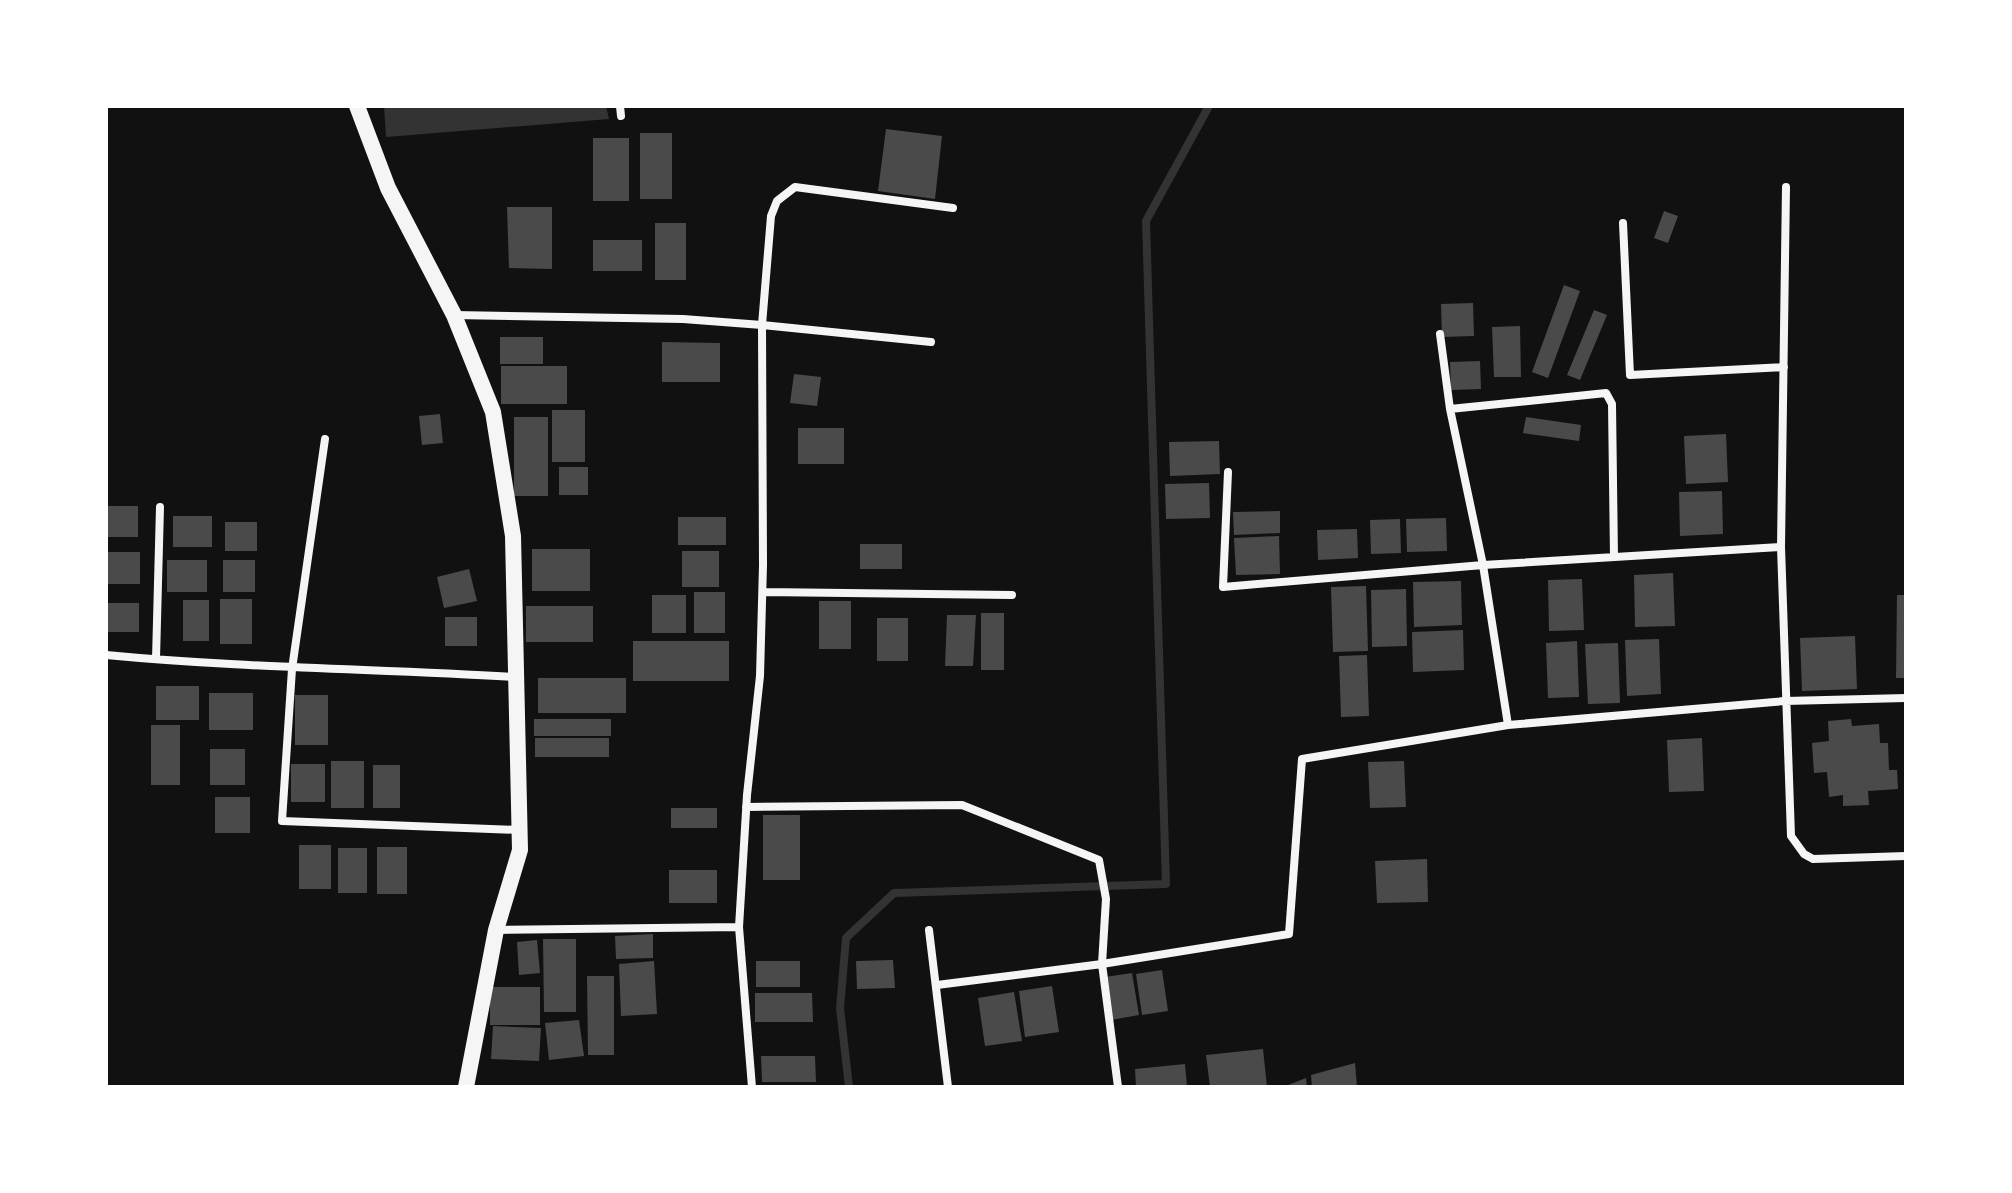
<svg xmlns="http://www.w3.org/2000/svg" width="2012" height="1193" font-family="Overpass,sans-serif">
<rect width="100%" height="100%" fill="#111"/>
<!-- water -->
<path fill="#333" d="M384,106h222l3,13 -223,18z"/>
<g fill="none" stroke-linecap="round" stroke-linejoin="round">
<!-- stream -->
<path stroke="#333" stroke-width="8" d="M849,1087l-9,-79 6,-70 48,-45 272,-9 -20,-663 63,-115"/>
</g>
<!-- building -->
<path fill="#4a4a4a" d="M886,129l56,7 -7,63 -57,-8z
M640,133h32v66h-32z
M593,138h36v63h-36z
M507,207h45v62l-43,-1z
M1664,211l14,5 -10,27 -14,-5z
M655,223h31v57h-31z
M593,240h49v31h-49z
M1564,285l16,6 -32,87 -16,-6z
M1473,303l1,33 -32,1 -1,-33z
M1594,310l13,5 -27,65 -13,-5z
M1520,326l1,51h-27l-2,-50z
M500,337h43v27h-43z
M662,342l58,1v39h-58z
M1480,361l1,28 -30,1 -1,-28z
M501,366h66v38h-66z
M794,374l27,3 -4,29 -27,-3z
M552,410h33v52h-33z
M440,414l3,29 -21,2 -3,-29z
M514,417h34v79h-34z
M1526,417l55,8 -2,16 -56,-8z
M798,428h46v36h-46z
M1726,434l2,48 -42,2 -2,-48z
M1219,441l1,33 -50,2 -1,-34z
M559,467h29v28h-29z
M1209,483l1,35 -44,1 -1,-35z
M1722,491l1,43 -43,2 -1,-44z
M106,506h32v31h-32z
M1280,511v22l-46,2 -1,-23z
M173,516h39v31h-39z
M678,517h48v28h-48z
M1446,518l1,33 -40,1 -1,-33z
M1400,519l1,34 -30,1 -1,-34z
M225,522h32v29h-32z
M1357,529l1,29 -40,2 -1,-30z
M1279,536l1,38 -44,1 -2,-37z
M860,544h42v25h-42z
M532,549h58v42h-58z
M682,551h37v36h-37z
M106,552h34v32h-34z
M167,560h40v32h-40z
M223,560h32v32h-32z
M469,569l8,32 -33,7 -7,-31z
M1673,573l2,53 -40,1 -1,-52z
M1582,579l2,51 -35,1 -1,-51z
M1461,581l1,44 -48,2 -1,-45z
M1366,586l2,65 -35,1 -2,-65z
M1406,589l1,57 -35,1 -1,-57z
M694,592h31v41h-31z
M652,595h34v38h-34z
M1897,595h9v83h-10z
M220,599h32v45h-32z
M183,600h26v41h-26z
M819,601h32v48h-32z
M106,603h33v29h-33z
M526,606h67v36h-67z
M981,613h23v57h-23z
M947,615h29l-3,51h-28z
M445,617h32v29h-32z
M877,618h31v43h-31z
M1463,630l1,40 -51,2 -1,-40z
M1855,636l2,53 -55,2 -2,-53z
M1659,639l2,55 -34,2 -2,-56z
M633,641h96v40h-96z
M1577,641l2,56 -31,1 -2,-55z
M1618,643l2,60 -32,1 -3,-60z
M1367,655l2,61 -28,1 -2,-61z
M538,678h88v35h-88z
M156,686h43v34h-43z
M209,693h44v37h-44z
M295,695h33v50h-33z
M534,719h77v17h-77z
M1851,719l1,7 27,-2 1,19h8l1,27h8l1,19 -30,2 1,14 -26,1v-11l-14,2 -2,-25 -13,1 -2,-30 17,-2 -1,-20z
M151,725h29v60h-29z
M535,738h74v19h-74z
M1702,738l2,53 -35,1 -2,-52z
M210,749h35v36h-35z
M331,761h33v47h-33z
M1404,761l2,46 -36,1 -2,-46z
M291,764h34v38h-34z
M373,765h27v43h-27z
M215,797h35v36h-35z
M671,808h46v20h-46z
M763,815h37v65h-37z
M299,845h32v44h-32z
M377,847h30v47h-30z
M338,848h29v45h-29z
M1427,859l1,43 -51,1 -2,-42z
M669,870h48v33h-48z
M653,934v24l-37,1 -1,-23z
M543,939h33v73h-32z
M537,940l3,33 -21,2 -2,-33z
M893,960l2,28 -38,1 -1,-28z
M654,961l3,53 -36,2 -2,-52z
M756,961h44v26h-44z
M1162,970l6,41 -26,4 -6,-41z
M1132,973l7,42 -28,5 -6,-43z
M587,976h27v79h-26z
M1052,986l7,46 -34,5 -6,-46z
M490,987h50v38h-50z
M1014,992l8,49 -37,5 -7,-48z
M755,993h57l1,29h-58z
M579,1020l5,36 -35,4 -4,-37z
M493,1026l48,2 -2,33 -48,-2z
M1263,1049l4,38h-57l-4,-32z
M761,1056h54l1,26h-54z
M1355,1063l2,24h-45l-1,-12z
M1185,1064l2,23h-51l-1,-18z
M1306,1078l1,9h-24z"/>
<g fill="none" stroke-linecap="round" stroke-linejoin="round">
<!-- minor -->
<path stroke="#f5f5f5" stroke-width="8" d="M620,106l1,10
M1786,187l-5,360 10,289 13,18 9,5 93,-3
M1623,223l7,152 154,-8
M454,315l229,4 79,6 1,240 -3,111 -13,119 -8,132 13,160
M1440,334l10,75
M931,342l-169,-17 9,-109 6,-15 18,-14 158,21
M325,439l-33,230 -10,152 237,9
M1228,472l-5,115 260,-22 298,-18
M763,592l249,3
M106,655c136,13 273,14 409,22
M156,659l4,-152
M1508,725l-25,-160 -33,-156 156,-16 6,11 2,153
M746,807l216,-2 137,55 7,39 -4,65 -165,21
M496,930l243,-3
M929,930l19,157
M1118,1087l-16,-123 187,-30 13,-175 206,-34 277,-24 121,-3"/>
<!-- secondary -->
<path stroke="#f5f5f5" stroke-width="16" d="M357,106l31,82 66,127 39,97 20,124 7,314 -24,80 -30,157"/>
</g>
<!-- border -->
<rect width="2012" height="1193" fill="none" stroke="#ffffff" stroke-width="216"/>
</svg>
